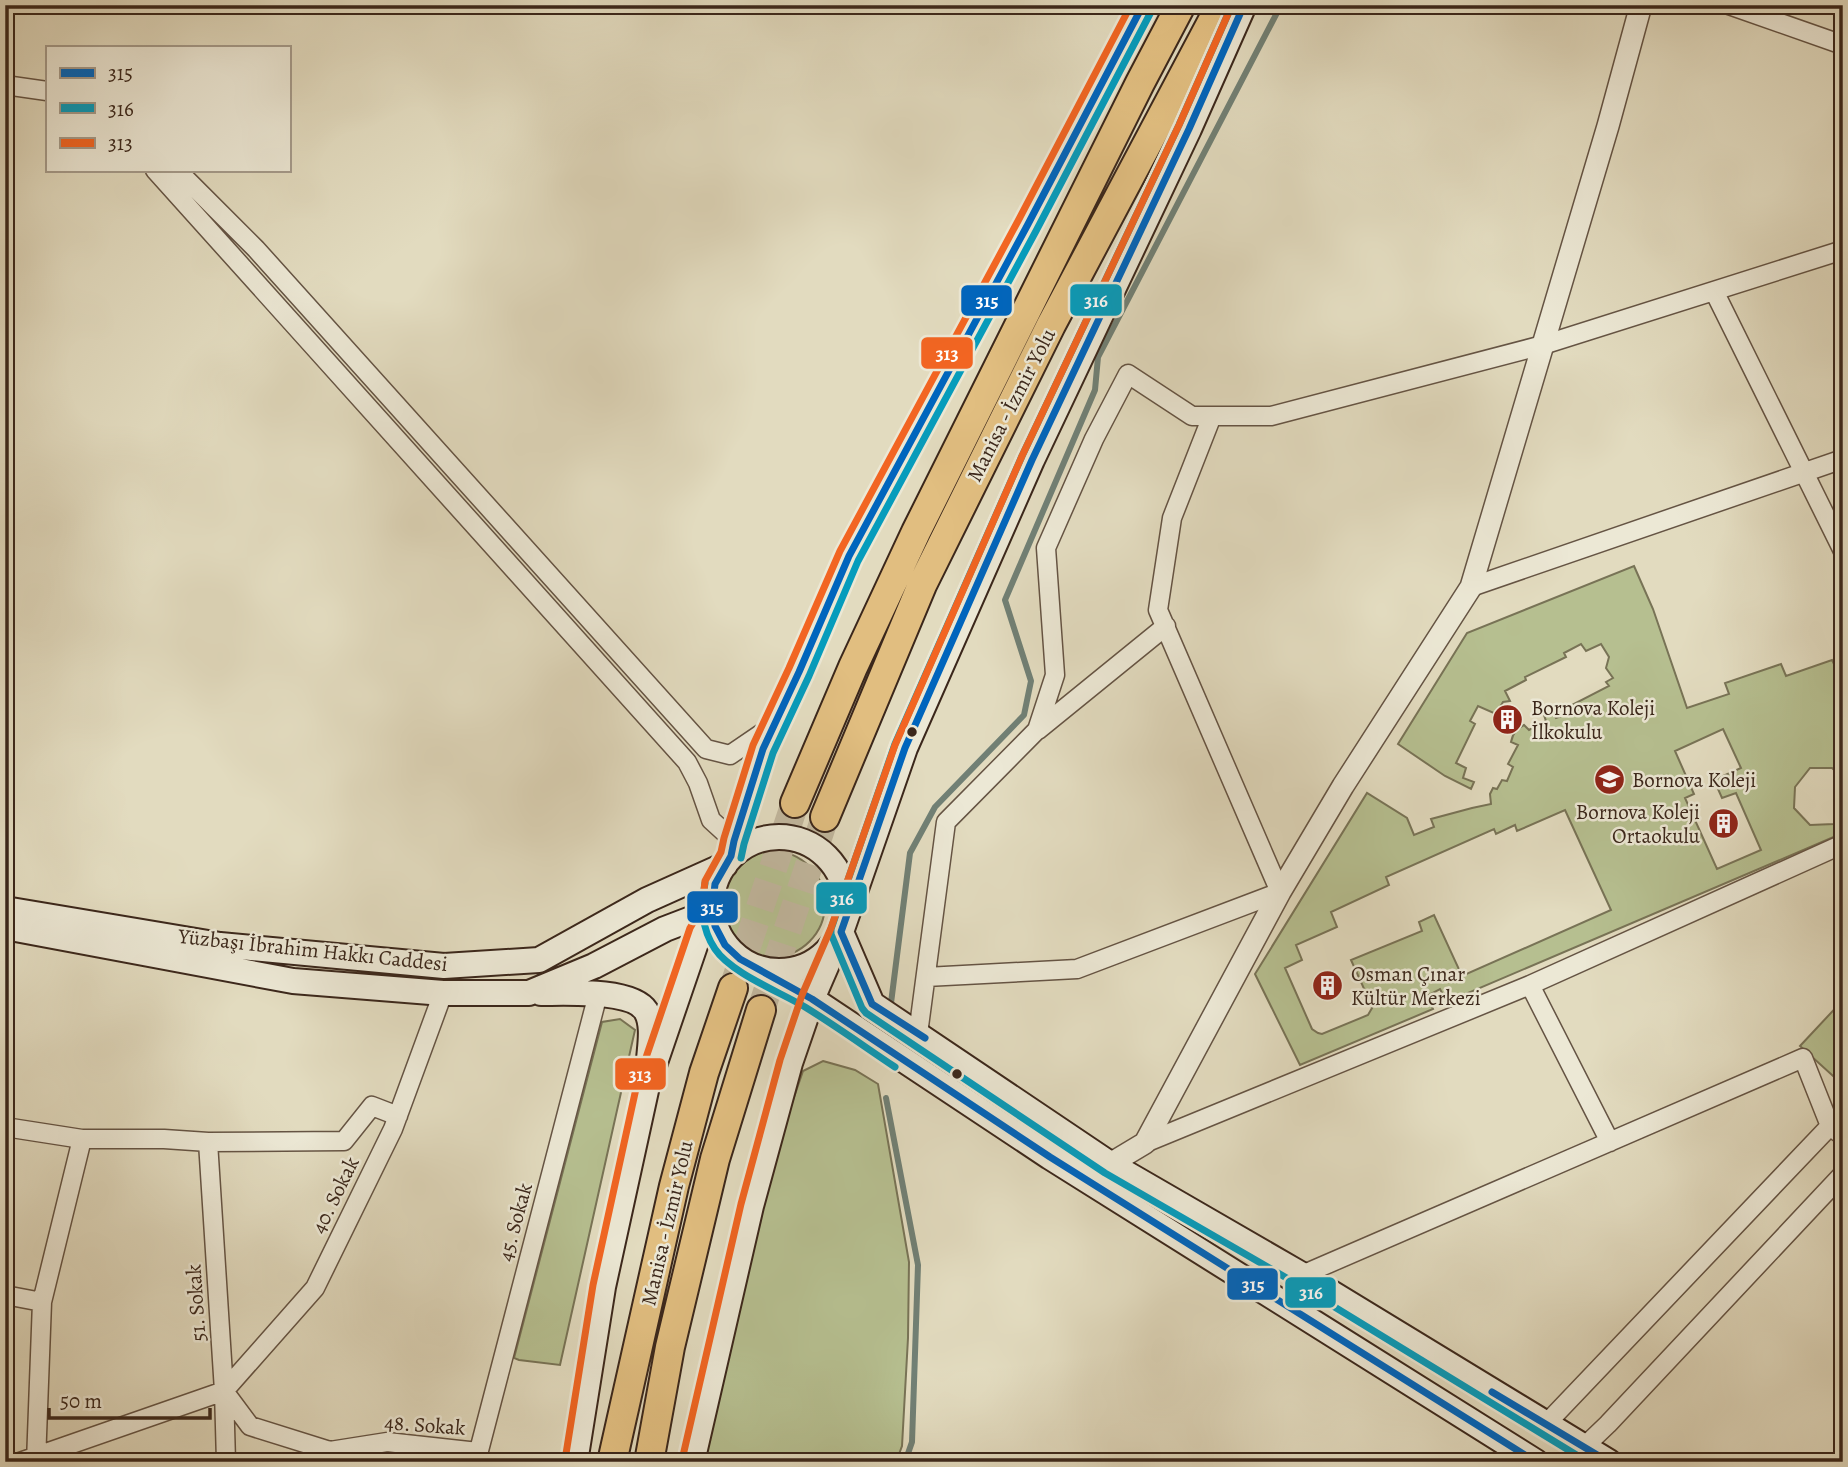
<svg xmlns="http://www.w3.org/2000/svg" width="1848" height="1467" font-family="Alegreya,serif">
<rect width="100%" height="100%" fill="#e2dbbf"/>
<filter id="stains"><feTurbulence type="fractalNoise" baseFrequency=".00286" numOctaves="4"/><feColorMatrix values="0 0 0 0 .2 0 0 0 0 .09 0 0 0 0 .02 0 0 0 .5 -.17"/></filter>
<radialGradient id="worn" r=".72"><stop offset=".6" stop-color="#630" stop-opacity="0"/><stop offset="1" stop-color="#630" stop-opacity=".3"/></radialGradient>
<!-- green -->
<path fill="#b6bf90" stroke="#787356" stroke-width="2" fill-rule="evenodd" d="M1634,566l19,43 34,99 42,-14 -4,-11 56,-19 5,12 46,-16 11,22v96l-11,-10h-22l-15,19 -1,21 16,17 24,-1 9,-9v18l-396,169 -7,-13 -13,7 6,13 -133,56 -45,-91 112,-181 40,25 7,17 20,-8 -3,-8 41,-11 19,-4 -1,-10 3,-6 4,1 5,-9 5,1 6,-14 -5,-3 10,-19 -7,-3c2,-9 5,-13 13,-17l5,5 17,-9 -2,-6 8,-3 4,6 14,-5 -2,-6 41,-21 -3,-4 7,-4 -7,-10 3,-11 -8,-13 -15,7 -5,-7 -17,9 2,4 -41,20 1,3 -21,11 5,10 -7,1 -7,12 -18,-8 -8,15 5,3 -19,39 10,5 -3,10 11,4 -3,7 -26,-13 -47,-32 69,-111zM1723,729l18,39 -27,12 8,18 14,-5 25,57 -44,19 -32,-71 9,-4 -19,-43zM1565,810l46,100 -149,66 -28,-61 -15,7 3,9 -71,29 20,44 1,4 -4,7 -46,19 -4,-1 -6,-4 -27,-61 17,-8 -6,-15 41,-18 -6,-15 58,-27 -3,-8 108,-48 2,5 19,-9 2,6z
M719 904a53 53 0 1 1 106 0a53 53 0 1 1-106 0Z
M1843,1000v85l-43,-39z
M620,1019l15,11 -75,335 -41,-5 -5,-2 88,-336z
M823,1061l32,9 23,14 31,178 -1,76 -6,108 -6,16h-194l50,-214 39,-142 12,-35z"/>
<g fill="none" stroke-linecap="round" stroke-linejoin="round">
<!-- stream -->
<path stroke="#718075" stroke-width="6" d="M891,1003l19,-150 25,-46 89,-92 7,-34 -26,-81 90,-210 3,-33 183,-352
M886,1098l32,167 -6,177 -7,20"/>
<!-- trunk-tunnel -->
<path stroke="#c1b79e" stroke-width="28" stroke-dasharray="28 14" stroke-linecap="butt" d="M733,988l62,-185
M761,1010l64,-193"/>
<defs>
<path id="minor" d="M1729,5l114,40
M5,85l42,6
M155,170l532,592 11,21 13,37 23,21
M177,170l79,79 450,500 24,6 44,-30
M1714,291l129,260
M1471,587l372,-128
M1038,730l128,-104
M926,977l151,-8 203,-77 -122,-282 14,-92 40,-102
M1530,985l80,157
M918,1034l28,-212 91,-92 18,-55 -9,-127 48,-109 34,-65 64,42h79l272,-71 300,-95
M5,1127l77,12h82l44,3 136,-1 28,-35 26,10
M208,1142l16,249 2,71
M1145,1143l385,-158 313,-141
M1302,1275l501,-217 27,68 13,10
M5,1295l37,7
M224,1391l26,35 80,25 57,-9 91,10
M1546,1424l284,-298
M1584,1447l24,-23 235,-250
M20,1462l204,-71 91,-103 78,-159 50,-136
M36,1462l6,-160 40,-163
M476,1462l122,-468"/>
<path id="tertiary" d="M1079,1174l31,-10 35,-21 135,-251 63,-106 128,-199 137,-461 33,-121"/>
<path id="secondary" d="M712 904a67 67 0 1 1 134 0a67 67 0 1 1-134 0Z
M731,856l3,-15 29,-92 36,-77 50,-116 50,-95 128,-235 116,-221
M5,909l215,36 224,21 95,-6 108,-60 78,-35
M5,927l288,54 150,12h86l65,-27 71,-37 47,-18
M841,932l31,72 238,160 192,111 307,187
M759,969l53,30 238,158 486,305
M541,993c24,0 91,-4 105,18 8,14 4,34 3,49
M575,1462l28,-175 44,-201 53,-155 12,-20
M692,1462l59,-256 39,-143 22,-64 29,-67 64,-184 127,-288 157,-331 55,-124"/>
<path id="trunk" d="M795,803l58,-136 63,-135 224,-449 41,-78
M825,817l97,-232 129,-260 170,-320
M612,1462l62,-276 30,-113 29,-85
M649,1462l21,-115 45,-188 46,-149"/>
</defs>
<!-- minor casing -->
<use href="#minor" stroke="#655444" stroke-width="21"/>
<!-- tertiary casing -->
<use href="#tertiary" stroke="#655444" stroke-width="24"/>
<!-- secondary casing -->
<use href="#secondary" stroke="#3b271b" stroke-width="28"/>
<!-- trunk casing -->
<use href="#trunk" stroke="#3b271b" stroke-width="32"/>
<!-- minor -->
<use href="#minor" stroke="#ece8d5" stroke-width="18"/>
<!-- tertiary -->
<use href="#tertiary" stroke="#ece8d5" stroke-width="21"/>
<!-- secondary -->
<use href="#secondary" stroke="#ece8d5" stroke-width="24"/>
<!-- trunk -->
<use href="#trunk" stroke="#e1be80" stroke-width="28"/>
<defs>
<path id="bus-1" d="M1143,5l-116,221 -178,330 -50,116 -36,77 -29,92 -3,15 -16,28 -3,27 3,15 10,19 15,14 72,40 238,158 486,305
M925,1038l-53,-34 -31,-72 64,-184 127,-288 157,-331 55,-124
M1492,1392l117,70"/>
<path id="bus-2" d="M1232,5l-53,120 -157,331 -127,288 -64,185v5l31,74 4,5 239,160 192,111 291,178
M741,858l3,-14 29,-91 36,-77 49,-115 178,-330 116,-221
M705,883c-4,24 -4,45 10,66 16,24 65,43 90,58 31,19 60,40 90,60"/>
<path id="bus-3" d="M565,1460l28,-175 44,-201 53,-156 12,-20 3,-27 16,-29 3,-14 29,-93 36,-77 51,-117 178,-330 113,-216
M682,1460l59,-256 39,-144 22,-65 29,-67 64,-183 127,-289 157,-331 53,-120"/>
</defs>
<!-- bus-1 casing -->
<use href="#bus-1" stroke="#ece8d5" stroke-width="12"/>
<!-- bus-2 casing -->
<use href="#bus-2" stroke="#ece8d5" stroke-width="12"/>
<!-- bus-3 casing -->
<use href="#bus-3" stroke="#ece8d5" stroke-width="12"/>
<!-- bus-1 -->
<use href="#bus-1" stroke="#0065bd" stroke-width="7"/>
<!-- bus-2 -->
<use href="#bus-2" stroke="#069cbc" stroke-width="7"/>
<!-- bus-3 -->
<use href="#bus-3" stroke="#f26522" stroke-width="7"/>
</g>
<!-- icons -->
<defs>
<symbol id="building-disc" viewBox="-11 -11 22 22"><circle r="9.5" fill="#8f2418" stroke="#ece8d5"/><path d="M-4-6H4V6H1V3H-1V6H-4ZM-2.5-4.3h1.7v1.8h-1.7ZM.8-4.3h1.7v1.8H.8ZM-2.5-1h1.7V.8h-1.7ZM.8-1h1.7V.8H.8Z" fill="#fff"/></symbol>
<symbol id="school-disc" viewBox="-11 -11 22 22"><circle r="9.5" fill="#8f2418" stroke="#ece8d5"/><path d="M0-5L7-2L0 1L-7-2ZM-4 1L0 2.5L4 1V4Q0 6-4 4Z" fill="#fff"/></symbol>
</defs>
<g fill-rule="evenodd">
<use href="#building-disc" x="1490" y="702" width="35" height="35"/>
<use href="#school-disc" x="1592" y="762" width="35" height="35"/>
<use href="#building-disc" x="1706" y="806" width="35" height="35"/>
<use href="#building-disc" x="1310" y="968" width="35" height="35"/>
</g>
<!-- markers -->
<g fill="#3b271b" stroke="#ece8d5" stroke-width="2.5">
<circle cx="912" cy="732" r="6"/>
<circle cx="957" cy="1074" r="6"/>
</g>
<g text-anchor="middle" stroke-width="5" stroke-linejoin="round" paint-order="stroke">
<!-- street labels -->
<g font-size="21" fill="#3b271b" stroke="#ece8d5">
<text transform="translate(1011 405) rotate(-63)" y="7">Manisa - İzmir Yolu</text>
<text transform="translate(313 950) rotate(6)" y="7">Yüzbaşı İbrahim Hakkı Caddesi</text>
<text transform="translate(335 1195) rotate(-64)" y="7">40. Sokak</text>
<text transform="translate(515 1222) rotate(-75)" y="7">45. Sokak</text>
<text transform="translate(667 1223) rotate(-77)" y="7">Manisa - İzmir Yolu</text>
<text transform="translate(196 1303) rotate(-94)" y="7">51. Sokak</text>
<text transform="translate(425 1425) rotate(4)" y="7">48. Sokak</text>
</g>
<!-- poi labels -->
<g font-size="21" fill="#3b271b" stroke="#ece8d5" text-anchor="start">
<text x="1531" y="715">Bornova Koleji<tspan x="1531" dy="24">İlkokulu</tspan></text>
<text x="1632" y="787">Bornova Koleji</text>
<text x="1700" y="819" text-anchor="end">Bornova Koleji<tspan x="1700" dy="24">Ortaokulu</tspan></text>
<text x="1351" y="981">Osman Çınar<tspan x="1351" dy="24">Kültür Merkezi</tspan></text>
</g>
</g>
<g stroke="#ece8d5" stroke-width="2.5">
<rect x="1069" y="283" width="54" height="34" rx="7" fill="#069cbc"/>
<rect x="960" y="284" width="53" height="33" rx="7" fill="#0065bd"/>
<rect x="920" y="336" width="54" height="34" rx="7" fill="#f26522"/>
<rect x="815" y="881" width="53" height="34" rx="7" fill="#069cbc"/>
<rect x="686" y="890" width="53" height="34" rx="7" fill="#0065bd"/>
<rect x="614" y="1057" width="53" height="34" rx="7" fill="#f26522"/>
<rect x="1226" y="1267" width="53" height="34" rx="7" fill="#0065bd"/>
<rect x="1284" y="1276" width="53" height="33" rx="7" fill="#069cbc"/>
</g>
<g font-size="19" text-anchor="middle" font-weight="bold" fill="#fff">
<text x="1096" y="307">316</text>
<text x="987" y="307">315</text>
<text x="947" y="360">313</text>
<text x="842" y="905">316</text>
<text x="712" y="914">315</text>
<text x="640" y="1081">313</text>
<text x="1253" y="1291">315</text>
<text x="1311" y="1299">316</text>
</g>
<!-- margin -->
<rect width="1848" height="1467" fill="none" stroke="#e2dbbf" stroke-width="28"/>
<rect x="7" y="7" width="1834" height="1453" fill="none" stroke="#3b271b" stroke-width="3.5"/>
<rect x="14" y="14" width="1820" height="1439" fill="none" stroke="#3b271b" stroke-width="2"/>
<!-- legend -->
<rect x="46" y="46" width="245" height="126" fill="#ece8d5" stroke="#a59b8b" stroke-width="2"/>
<rect x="60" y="68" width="35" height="10" fill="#0065bd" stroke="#a59b8b" stroke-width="2"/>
<text x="108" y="80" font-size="21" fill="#3b271b">315</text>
<rect x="60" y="103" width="35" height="10" fill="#069cbc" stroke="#a59b8b" stroke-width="2"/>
<text x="108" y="116" font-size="21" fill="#3b271b">316</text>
<rect x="60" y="138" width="35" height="10" fill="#f26522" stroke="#a59b8b" stroke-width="2"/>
<text x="108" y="150" font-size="21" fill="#3b271b">313</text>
<!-- scale -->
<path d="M49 1408v10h161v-10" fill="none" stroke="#3b271b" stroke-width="3.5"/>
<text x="60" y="1408" font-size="21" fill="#3b271b" stroke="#ece8d5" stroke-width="5" paint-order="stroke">50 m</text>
<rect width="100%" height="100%" filter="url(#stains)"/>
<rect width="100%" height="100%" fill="url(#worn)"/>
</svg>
